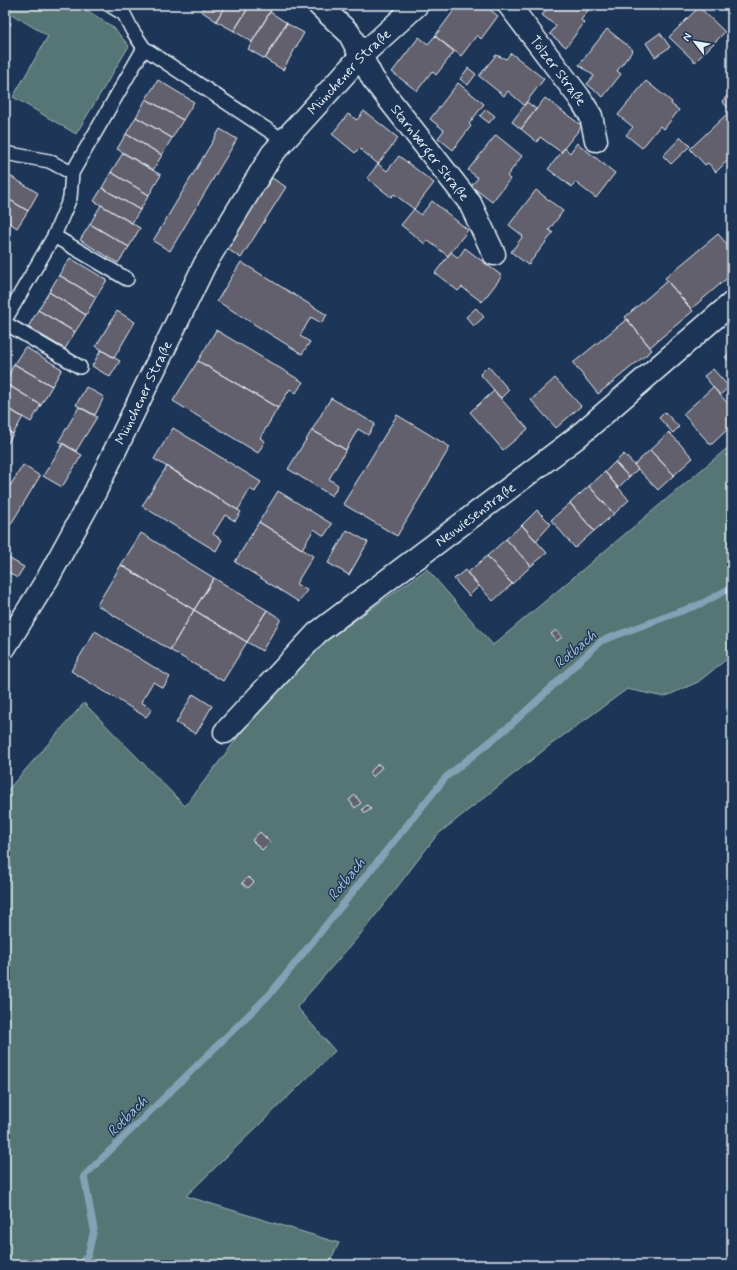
<svg xmlns="http://www.w3.org/2000/svg" width="737" height="1270" font-family="Mynerve,sans-serif">
<rect width="100%" height="100%" fill="#1d3557"/>
<filter id="ink" filterUnits="userSpaceOnUse"><feTurbulence type="fractalNoise" baseFrequency=".025" numOctaves="2"/><feDisplacementMap in="SourceGraphic" scale="8" xChannelSelector="R" yChannelSelector="G"/><feConvolveMatrix kernelMatrix="1 2 1 2 8 2 1 2 1" color-interpolation-filters="sRGB"/></filter>
<g filter="url(#ink)">
<!-- green -->
<path fill="#557675" stroke="#9eb4b6" d="M15,5h64l34,22 16,19 -53,88 -63,-37 35,-61 -40,-24z
M732,444v211l-34,27 -34,15 -37,-8 -78,57 -112,89 -72,94 -68,78 38,44 -149,145 153,47 -11,22h-323v-472l79,-90 101,103 74,-96 67,-69 101,-72 66,76z"/>
<g fill="none" stroke-linecap="round" stroke-linejoin="round">
<!-- stream -->
<path stroke="#84a1b5" stroke-width="7" d="M79,1265l9,-10 6,-26 -10,-53 187,-183 175,-216 66,-53 89,-83 102,-38 29,-16"/>
</g>
<!-- building -->
<path fill="#63616d" stroke="#e8f1f8" d="M205,5h21l-10,16 -15,-10z
M226,5h24l-16,26 -18,-10z
M250,5h24l-22,37 -18,-11z
M458,5h11l3,2 1,-2h11l14,11 -17,23 -4,-4 -16,21 -26,-20z
M550,5h42l-11,15 3,3 -18,24 -16,-13 6,-8 -14,-11z
M699,7l26,25 -30,30 -26,-25z
M270,12l17,11 -22,36 -17,-10z
M5,20l6,3 -6,11z
M286,23l18,10 -21,37 -18,-11z
M607,29l26,21 -16,21 4,3 -18,23 -16,-13 7,-8 -15,-11z
M660,33l10,14 -15,10 -9,-14z
M435,36l19,16 -18,23 -4,-4 -15,20 -25,-19 27,-35 9,7z
M511,53l33,26 -20,26 -16,-14 -4,5 -25,-20 17,-21 10,4z
M468,68l8,6 -8,11 -8,-6z
M158,80l36,22 -11,18 -37,-21z
M646,81l26,21 -1,2 8,6 -15,19 -4,-3 -18,22 -16,-13 7,-8 -15,-12z
M458,83l26,21 -15,20 2,2 -18,24 -15,-12 6,-8 -14,-11z
M732,91v22l-10,-12z
M545,98l37,28 -21,26 -21,-15 -3,5 -16,-13z
M146,99l37,21 -11,18 -36,-21z
M527,102l9,7 -15,20 -9,-7z
M486,109l9,7 -6,7 -9,-7z
M364,111l34,27 -20,26 -19,-16 -4,5 -23,-19 16,-20 9,6z
M730,111l2,2v43l-16,16 -8,-9 -3,2 -15,-16z
M136,117l36,21 -10,17 -36,-21z
M220,129l17,10 -67,112 -17,-10z
M126,134l36,21 -9,15 -36,-21z
M496,135l26,21 -15,20 3,3 -18,23 -21,-16 7,-8 -10,-8z
M681,137l9,9 -19,18 -8,-8z
M577,143l38,30 -19,25 -21,-16 -3,5 -24,-18 17,-21 5,5z
M123,153l38,22 -12,20 -38,-23z
M399,156l35,27 -20,26 -20,-15 -3,3 -24,-19 11,-14 9,7z
M111,172l38,23 -9,15 -38,-22z
M5,173l33,20 -10,18 -23,-14z
M272,178l14,9 -45,71 -15,-10z
M102,188l38,22 -8,13 -38,-22z
M536,190l27,21 -14,19 4,3 -25,32 -17,-13 12,-16 -14,-11z
M5,197l23,14 -11,17 -12,-8z
M432,201l36,29 -20,26 -21,-16 -2,4 -24,-19 13,-16 7,6z
M101,205l39,23 -11,19 -39,-23z
M5,220l4,3 -4,6z
M90,224l39,23 -11,16 -38,-23z
M718,234l14,16v24l-41,35 -26,-31z
M465,248l37,28 -20,26 -20,-15 -4,4 -23,-18 16,-21 7,6z
M70,258l37,22 -11,17 -37,-22z
M241,262l86,53 -6,8 -10,-6 -11,19 10,6 -8,12 -85,-53z
M59,275l37,22 -10,18 -37,-23z
M667,281l26,30 -43,36 -25,-30z
M49,292l37,23 -11,17 -37,-22z
M476,308l8,9 -10,9 -8,-9z
M38,310l37,22 -10,17 -37,-22z
M117,311l18,11 -21,36 -18,-12z
M627,319l25,31 -54,44 -25,-31z
M216,330l87,52 -7,11 -6,-4 -12,19 -80,-47z
M25,347l37,22 -10,17 -38,-22z
M101,350l19,11 -10,16 -18,-11z
M732,351v14l-7,-8z
M198,361l80,47 -18,30 5,3 -7,12 -85,-52z
M14,364l38,22 -11,19 -36,-22z
M488,366l21,24 -8,8 -21,-24z
M713,369l16,18 -9,8 -16,-19z
M555,378l26,28 -25,22 -25,-28z
M5,383l36,22 -10,17 -26,-15z
M86,387l18,10 -9,18 -19,-10z
M713,387l19,21v17l-21,20 -28,-31z
M494,391l34,38 -25,21 -33,-38z
M331,398l44,26 -7,11 -10,-6 -12,21 -34,-20z
M5,407l18,10 -10,17 -8,-5z
M79,407l18,10 -21,34 -17,-10z
M665,412l14,15 -6,6 -14,-15z
M397,415l53,32 -53,89 -54,-32z
M173,428l88,54 -6,10 -5,-3 -12,21 -84,-51z
M5,429l8,5 -8,14z
M312,430l34,20 -17,29 9,6 -6,11 -44,-27z
M669,432l24,26 -19,17 -24,-25z
M63,444l19,11 -20,32 -19,-11z
M650,450l24,25 -16,15 -24,-25z
M624,454l14,15 -9,8 -14,-15z
M615,462l14,15 -11,11 -13,-16z
M23,465l17,11 -35,58v-40z
M167,466l74,46 -6,9 -10,-6 -12,19 9,6 -6,11 -74,-45z
M605,472l24,28 -15,14 -25,-28z
M589,486l25,28 -20,17 -24,-28z
M278,491l54,33 -8,12 -10,-7 -12,20 -43,-27z
M570,503l24,28 -19,17 -24,-28z
M537,510l14,14 -15,17 -14,-16z
M259,522l54,34 -17,28 11,6 -8,12 -64,-40z
M522,525l25,28 -16,13 -25,-27z
M347,530l21,12 -19,33 -21,-12z
M141,533l73,45 -20,32 -73,-45z
M506,539l25,27 -19,18 -25,-28z
M5,556l19,11 -7,11 -12,-8z
M487,556l25,28 -19,17 -26,-28z
M121,565l73,45 -24,40 -73,-45z
M465,570l14,16 -10,10 -15,-17z
M214,578l53,32 -20,32 -53,-32z
M194,610l53,32 -24,39 -53,-31z
M267,610l14,9 -19,32 -15,-9z
M556,630l6,7 -5,4 -6,-7z
M95,631l75,46 -7,11 -10,-6 -12,20 11,7 -6,8 -75,-46z
M193,694l19,12 -16,28 -20,-11z
M378,764l4,3 -9,10 -4,-4z
M355,795l6,8 -6,5 -6,-8z
M367,805l4,4 -6,4 -3,-4z
M260,832l10,10 -8,8 -10,-10z
M248,877l6,5 -6,6 -6,-5z"/>
<g fill="none" stroke-linecap="round" stroke-linejoin="round">
<defs>
<path id="service" d="M109,5l15,9 8,16 12,18 139,92
M5,153l44,8 23,12
M54,236l73,43
M5,320l49,-84 16,-38 2,-25 72,-125
M5,323l75,44"/>
<g id="minor">
<path id="s1" d="M319,5l30,28 24,46 97,124 24,51"/>
<path id="s2" d="M509,5l70,92 12,19 5,24"/>
<path id="s3" d="M5,647l43,-69 46,-84 111,-230 67,-110 89,-98 56,-51"/>
<path id="s4" d="M225,732l92,-99 259,-195 156,-135"/>
</g>
</defs>
<!-- service casing -->
<use href="#service" stroke="#e8f1f8" stroke-width="16"/>
<!-- minor casing -->
<use href="#minor" stroke="#e8f1f8" stroke-width="25"/>
<!-- service -->
<use href="#service" stroke="#1d3557" stroke-width="13"/>
<!-- minor -->
<use href="#minor" stroke="#1d3557" stroke-width="22"/>
</g>
</g>
<g text-anchor="middle" stroke-width="3" stroke-linejoin="round" paint-order="stroke">
<!-- street labels -->
<g font-size="14" fill="#e8f1f8" stroke="#1d3557">
<text dy="5" stroke="none"><textPath href="#s2" startOffset="82">Tölzer Straße</textPath></text>
<text dy="5" stroke="none"><textPath href="#s3" startOffset="674">Münchener Straße</textPath></text>
<text dy="5" stroke="none"><textPath href="#s1" startOffset="186">Starnberger Straße</textPath></text>
<text dy="5" stroke="none"><textPath href="#s3" startOffset="290">Münchener Straße</textPath></text>
<text dy="5" stroke="none"><textPath href="#s4" startOffset="333">Neuwiesenstraße</textPath></text>
</g>
<!-- water labels -->
<g font-size="15" font-style="italic" fill="#aec2d1" stroke="#1d3557">
<text transform="translate(575 649) rotate(-40)" y="5">Rotbach</text>
<text transform="translate(346 879) rotate(-51)" y="5">Rotbach</text>
<text transform="translate(127 1116) rotate(-45)" y="5">Rotbach</text>
</g>
</g>
<!-- margin -->
<rect width="737" height="1270" fill="none" stroke="#1d3557" stroke-width="20"/>
<rect x="10" y="10" width="717" height="1250" fill="none" stroke="#e8f1f8" stroke-width="1.5" filter="url(#ink)"/>
<!-- north arrow -->
<g transform="translate(695 42) rotate(301)" stroke="#1d3557" stroke-width="3" paint-order="stroke">
<path d="M0-3L7 15L0 10L-7 15Z" fill="#e8f1f8"/>
<text y="-6" font-size="11" font-weight="bold" text-anchor="middle" fill="#e8f1f8">N</text>
</g>
</svg>
